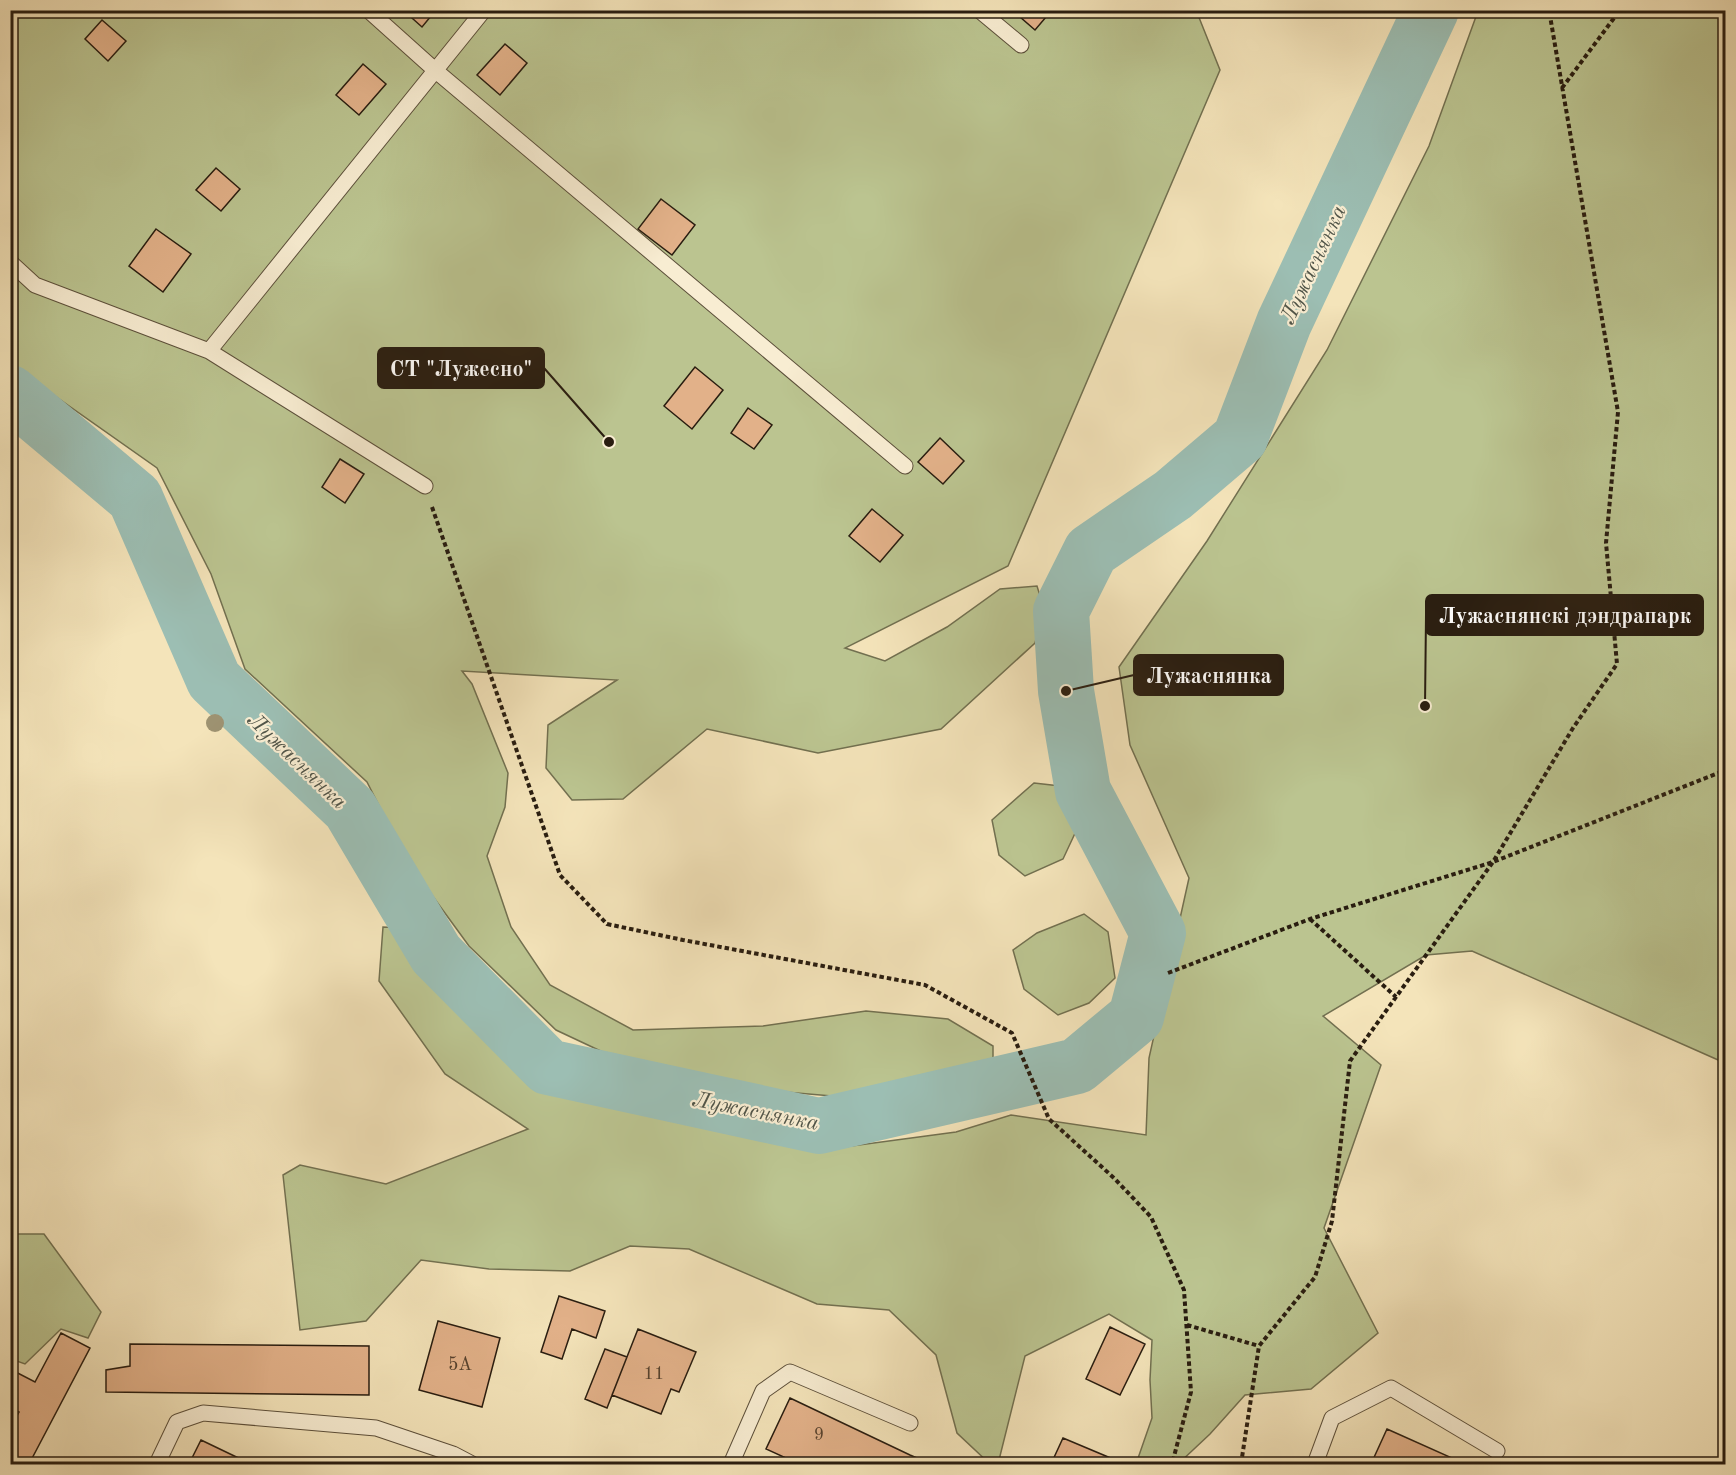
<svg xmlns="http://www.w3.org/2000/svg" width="1736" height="1475" font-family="'Old Standard TT',serif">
<rect width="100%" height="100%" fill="#f4e4ba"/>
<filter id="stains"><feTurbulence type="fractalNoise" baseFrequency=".00333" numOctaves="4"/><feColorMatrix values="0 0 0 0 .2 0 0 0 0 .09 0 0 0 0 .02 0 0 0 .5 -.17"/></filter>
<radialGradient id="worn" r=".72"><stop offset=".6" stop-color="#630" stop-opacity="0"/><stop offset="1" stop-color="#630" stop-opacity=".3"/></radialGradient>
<!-- green -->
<path fill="#bbc490" stroke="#727050" stroke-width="1.5" d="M1196,10l24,60 -212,496 -163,82 40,13 62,-34 53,-38 37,-3 7,23 -9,34 -94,86 -123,24 -111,-24 -84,70 -51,1 -26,-32 2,-43 69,-45 -155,-9 10,13 36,89 -3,34 -18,49 24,71 39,58 83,45 130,-4 103,-15 82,8 45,27v17l-43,11 -83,25 -139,-12 -87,-17 -85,-40 -87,-84 -62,-85 -40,-79 -122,-113 -34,-95 -54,-106 -146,-103v-354z
M1478,11h247v1052l-253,-112 -46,4 -103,61 58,49 -57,163 54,105 -67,56 -66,6 -35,39 -32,30h-42l16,-46 -2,-38 2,-40 -43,-26 -84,42 -27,108h-8l-33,-31 -21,-78 -47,-45 -72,-6 -128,-55 -59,-3 -60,25 -81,-2 -68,-9 -55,61 -66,9 -17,-155 17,-10 86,19 142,-55 -83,-55 -66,-93 4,-54 21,1 73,93 80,64 143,42 129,22 127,-17 55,-17 135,20 3,-77 40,-180 -59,-133 -11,-78 88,-126 120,-191 102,-204z
M1034,783l26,3 17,43 -14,30 -38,17 -26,-21 -7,-35z
M1084,914l24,18 7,46 -26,25 -31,12 -34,-26 -11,-39 24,-17z
M11,1234h33l57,78 -13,26 -27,-9 -36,35 -14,-5z"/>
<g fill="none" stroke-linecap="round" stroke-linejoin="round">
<!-- river -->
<path stroke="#9cbeb3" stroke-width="56" d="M10,393l125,105 79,182 136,129 86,145 112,113 271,59 258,-60 59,-49 22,-84 -75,-142 -17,-100 -5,-80 30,-60 82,-56 67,-57 44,-115 147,-313"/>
</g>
<!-- building -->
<path fill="#e2b189" stroke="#291d10" stroke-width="1.5" d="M403,10h33l-14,17z
M1012,10h40l-17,20z
M102,20l24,21 -18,20 -23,-22z
M505,44l22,19 -27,32 -23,-20z
M363,64l23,20 -27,31 -23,-20z
M216,168l24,21 -19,22 -25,-21z
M661,199l34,26 -23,30 -34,-26z
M156,229l35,25 -28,38 -34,-26z
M695,367l28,23 -31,39 -28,-23z
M748,408l24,17 -18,24 -23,-16z
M940,438l24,23 -21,23 -25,-22z
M340,459l24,15 -19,29 -23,-16z
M872,509l31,26 -23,27 -31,-26z
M559,1296l46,15 -9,27 -24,-9 -10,30 -21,-7z
M438,1321l62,17 -18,69 -63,-17z
M1110,1327l35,17 -25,51 -34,-16z
M638,1329l58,23 -17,40 -8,-3 -10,25 -49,-19z
M61,1333l29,15 -61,116h-19v-35l9,-17 -9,-5v-38l25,13z
M130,1344l239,2v49l-263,-3v-22l24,-4z
M605,1349l22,8 -20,51 -22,-9z
M790,1398l120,57 21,9h-132l-33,-15z
M1387,1429l74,33 -1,2h-89z
M1063,1438l57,24 -1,2h-68z
M201,1440l50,24h-62z"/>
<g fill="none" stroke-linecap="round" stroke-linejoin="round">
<defs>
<path id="service" d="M368,10l68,61 469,395
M979,10l42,35
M10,262l25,23 174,66 216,135
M209,351l275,-341
M157,1464l20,-42 26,-9 173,15 77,26 19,10
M731,1464l32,-73 27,-19 120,51
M1315,1464l17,-46 59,-30 106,63"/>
</defs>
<!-- service casing -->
<use href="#service" stroke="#5c4f3a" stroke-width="17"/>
<!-- path -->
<path stroke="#291d10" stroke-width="4" stroke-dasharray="4.5 3" stroke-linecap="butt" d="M1562,88l58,-78
M432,507l128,368 47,49 76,16 242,45 87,48 37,86 65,59 37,39 33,73 7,102 -19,72
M1310,919l86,78
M1168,973l142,-54 183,-57 233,-92
M1187,1325l72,21
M1241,1464l18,-118 56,-69 17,-56 18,-160 143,-199 80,-134 44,-64 -11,-121 12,-131 -69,-402"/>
<!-- service -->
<use href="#service" stroke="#f8edd2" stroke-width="15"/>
</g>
<!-- trees -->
<circle fill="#9d9271" cx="215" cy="723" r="9"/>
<g text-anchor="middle" stroke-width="4.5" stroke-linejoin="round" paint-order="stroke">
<!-- number labels -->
<g font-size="18" fill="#57422e">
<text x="460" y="1370">5А</text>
<text x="654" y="1379">11</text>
<text x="819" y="1440">9</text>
</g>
<!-- water labels -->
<g font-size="22" font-style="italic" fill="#515549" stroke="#f8edd2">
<text transform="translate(1312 264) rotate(-65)" y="8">Лужаснянка</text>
<text transform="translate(298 760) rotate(44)" y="8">Лужаснянка</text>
<text transform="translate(756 1110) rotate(11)" y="8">Лужаснянка</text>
</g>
</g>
<!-- callouts -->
<path fill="none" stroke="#291d10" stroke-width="2" d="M609 442L544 368M1425 706L1426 615M1066 691L1134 675"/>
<g fill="#291d10" stroke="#f8edd2" stroke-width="2">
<circle cx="609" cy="442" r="6"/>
<circle cx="1425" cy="706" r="6"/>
<circle cx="1066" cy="691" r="6"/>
</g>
<g fill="#291d10" stroke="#291d10" stroke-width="2">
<rect x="378" y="348" width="166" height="40" rx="6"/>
<rect x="1426" y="595" width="277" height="40" rx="6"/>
<rect x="1134" y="655" width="149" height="40" rx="6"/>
</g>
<g font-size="22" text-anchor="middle" font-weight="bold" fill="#fff">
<text x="461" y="376">СТ "Лужесно"</text>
<text x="1565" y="623">Лужаснянскі дэндрапарк</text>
<text x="1209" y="683">Лужаснянка</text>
</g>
<!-- margin -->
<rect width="1736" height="1475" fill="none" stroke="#f4e4ba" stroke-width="36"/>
<rect x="12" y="12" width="1712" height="1451" fill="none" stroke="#291d10" stroke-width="3"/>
<rect x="18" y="18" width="1700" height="1439" fill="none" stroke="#291d10" stroke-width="1.5"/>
<rect width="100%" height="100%" filter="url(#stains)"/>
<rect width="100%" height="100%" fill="url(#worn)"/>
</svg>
